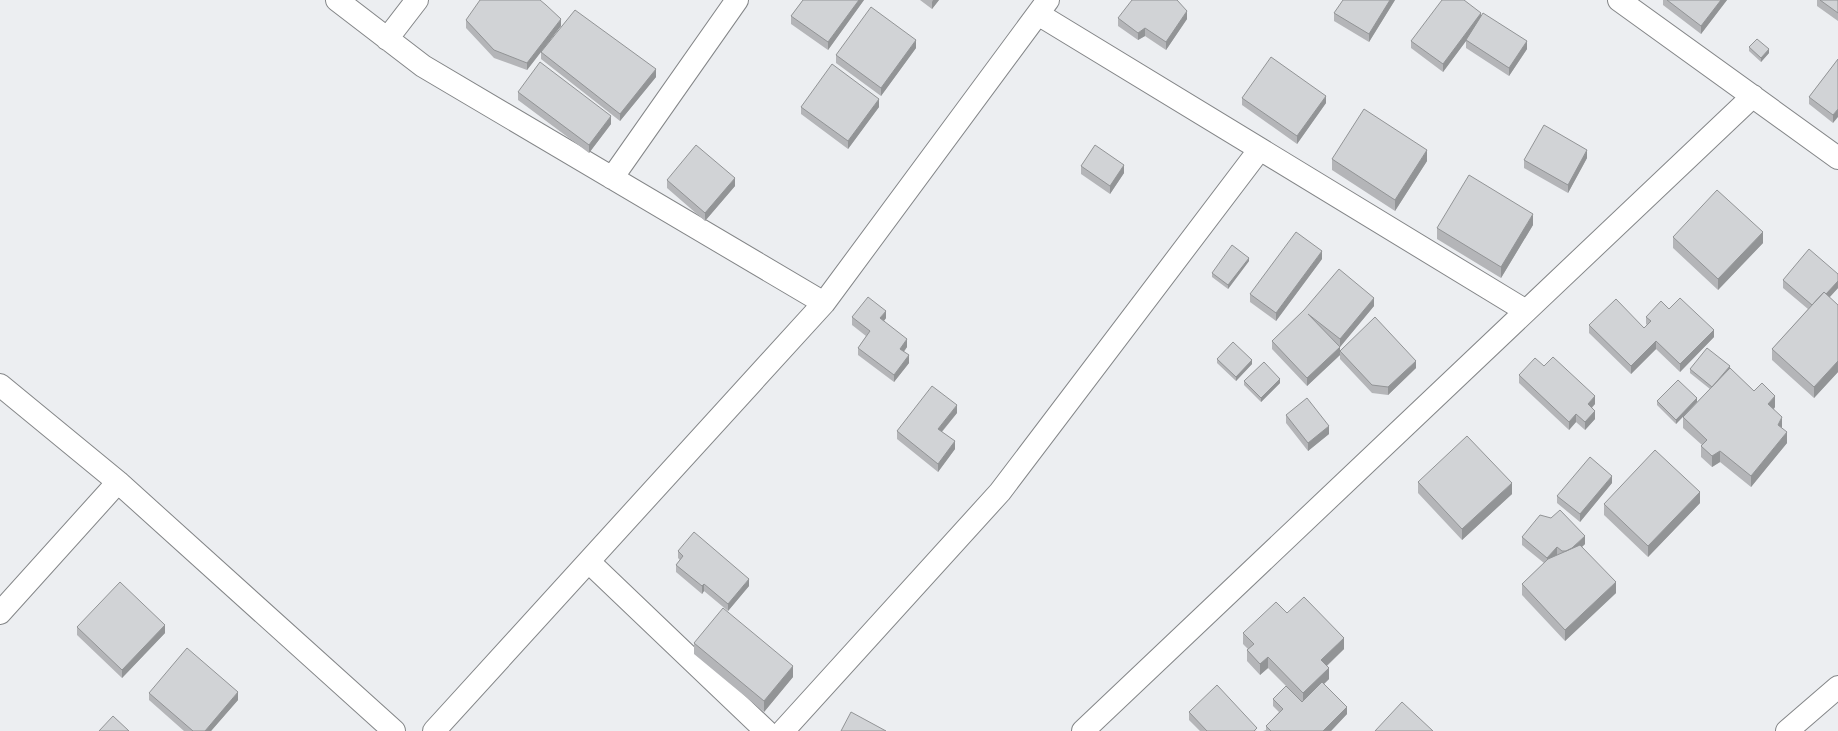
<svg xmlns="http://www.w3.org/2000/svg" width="1838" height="731" font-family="Lato,sans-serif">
<rect width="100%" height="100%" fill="#eceef1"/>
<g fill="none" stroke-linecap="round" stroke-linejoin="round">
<defs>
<path id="street" d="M337,0l86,66 401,237
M1619,0l219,158
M1038,14l488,297
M387,39l30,-39
M612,178l125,-178
M0,385l118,97 276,249
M589,562l177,169
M0,613l118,-131
M434,731l390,-428 224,-303
M783,731l217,-239 260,-343
M1083,731l670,-635
M1787,731l51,-44"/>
</defs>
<!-- street casing -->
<use href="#street" stroke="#848688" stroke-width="24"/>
<!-- street -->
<use href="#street" stroke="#fff" stroke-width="22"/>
</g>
<!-- wall -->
<path fill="#b4b5b8" d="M803,0h61l-36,50 -37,-26v-8z
M920,0h19l-7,9z
M1395,0l-26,42 -35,-21v-8z
M1663,0h64l-26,34 -38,-29z
M1817,0h21v21l-21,-15z
M1481,17l46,32 -18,27 -43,-28v-7l-23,31 -32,-24v-7z
M1118,18l69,1 -21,31 -21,-14 -7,4 -20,-14z
M466,20l95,6 -10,13 105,38 -36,44 -79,-62v-7l-14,18 -33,-12 -28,-30z
M1749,47l20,6 -8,9 -12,-11z
M916,48l-35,48 -45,-33v-8z
M1838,59l-5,64 -24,-19v-7z
M518,92l93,32 -22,29 -71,-53z
M1242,98l84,5 -29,41 -55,-39z
M801,107h78l-31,42 -47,-35z
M1587,158l-19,35 -44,-25v-8z
M1332,159l95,2 -32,50 -63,-41z
M1081,166l43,7 -14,21 -29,-20z
M667,180l68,6 -30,35 -38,-33z
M1533,225l-32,53 -64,-39v-11z
M1673,237l90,6 -45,47 -45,-42z
M1322,259l-46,62 -26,-19v-8z
M1249,261l-21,28 -16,-12v-4z
M1838,274v14l-9,10 9,7v67l-24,26 -42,-38v-11l36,-40 -25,-21v-8z
M1374,306l-34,41v4l76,17 -28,27 -16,-2 -32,-34v-4l-33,31 -35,-37v-8l32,-31z
M1669,309l45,28 -34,35 -24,-23 -25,25 -42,-41v-8l55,3 3,-3 -1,-1v-7z
M852,317l34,1 -2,3 23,26 -3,5 5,11 -15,19 -36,-27v-7l8,-12 -14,-11z
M1217,359l35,5 -16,17 -19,-18z
M1544,366l51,38 -3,4 3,11 -10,11 -9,-8 -7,8 -50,-47v-8z
M1690,369h40l24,22 21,16 -1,2 8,19 5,15 -36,44 -31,-25 -8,5 -11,-10v-11l1,-1 -19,-17v-11l27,-28 -20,-16z
M1244,381l36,2 -19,19 -17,-17z
M1657,401l40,1 -21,22 -19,-19z
M957,413l-15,19 13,17 -17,23 -41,-33v-8z
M1286,415l43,19 -21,17 -22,-28z
M1418,482l94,12 -50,46 -44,-47z
M1612,483l-32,39 -23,-19v-7z
M1700,503l-52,54 -44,-42v-11z
M1522,537l63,7 -3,3 34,46 -51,48 -43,-46v-11l22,-21 -22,-18z
M678,551l71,35 -21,25 -24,-20 -2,3 -26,-22v-7l4,-5 -2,-2z
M1287,613l57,36 -17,17 2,13 -5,5 23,30 -16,17h-68l3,-1v-4l13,-14 -6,-6v-7l13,-13 -18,-18 -8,7 -13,-14v-11l1,-1 -5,-5v-11z
M77,627l88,6 -43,45 -45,-43z
M694,643l99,34 -29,35 -70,-58z
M149,693l89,7 -27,31h-27l-35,-31z
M1189,712l68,19h-57l-11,-11z"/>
<!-- shaded-wall -->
<path fill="#929496" d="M859,0h5l-36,50v-8z
M933,0h6l-7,9v-7z
M1390,0h5l-26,42v-8z
M1721,0h6l-26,34v-8z
M1187,11v8l-21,31v-8z
M1481,13v8l-15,19v1l-23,31v-8z
M561,19v7l-34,44v-7z
M1145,28v8l-7,4v-7z
M916,40v8l-35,48v-8z
M1527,41v8l-18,27v-8z
M1769,49v4l-8,9v-4z
M656,69v8l-36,44v-7z
M1326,96v7l-29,41v-8z
M879,99v8l-31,42v-8z
M1838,109v8l-5,6v-8z
M611,116v8l-22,29v-8z
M1427,150v11l-32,50v-11z
M1587,150v8l-19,35v-8z
M1124,165v8l-14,21v-8z
M735,178v8l-30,35v-8z
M1533,214v11l-32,53v-11z
M1763,232v11l-45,47v-11z
M1322,251v8l-46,62v-8z
M1249,258v3l-21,28v-4z
M1838,281v7l-24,26v-8z
M1374,298v8l-34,41v8l-33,31v-8l33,-31v-8z
M886,311v7l-6,8v-8z
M1714,330v7l-34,35v-8z
M907,339v8l-7,9v-7z
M1656,341v8l-25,25v-8z
M909,355v8l-15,19v-7z
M1252,360v4l-16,17v-4z
M1416,361v7l-28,27v-8z
M1838,361v11l-24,26v-11z
M1730,366v4l-17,17z
M1280,379v4l-19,19v-4z
M1595,396v8l-7,7v-7z
M1775,396v11l-7,8v-11z
M1697,398v4l-21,22v-4z
M957,405v8l-19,23v-7z
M1595,411v8l-10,11v-8z
M1576,414v8l-7,8v-8z
M1782,417v11l-4,-3z
M1329,426v8l-21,17v-8z
M1787,432v11l-36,44v-11z
M955,441v8l-17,23v-8z
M1720,451v11l-8,5v-11z
M1612,476v7l-32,39v-8z
M1512,483v11l-50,46v-11z
M1700,492v11l-52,54v-11z
M1585,536v8l-15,14v-8z
M1557,547v8l-10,11v-8z
M749,579v7l-21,25v-7z
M1616,582v11l-51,48v-11z
M704,584v7l-2,3v-8z
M165,625v8l-43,45v-8z
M1344,638v11l-23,22v-11z
M1268,657v11l-8,7v-11z
M793,666v11l-29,35v-11z
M1329,668v11l-26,25v-11z
M238,692v8l-27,31h-6z
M1347,707v7l-16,17h-8z"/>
<!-- building -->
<path fill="#d1d3d6" stroke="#929496" d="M480,0h60l6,5 15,14 -34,44 -33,-13 -28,-30z
M803,0h56l-31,42 -37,-26z
M1132,0h45l10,11 -21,31 -21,-14 -7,5 -20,-15z
M1343,0h47l-21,34 -35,-21z
M1442,0h22l17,13 -38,51 -32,-23z
M1667,0h54l-20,26z
M1820,0h18v13z
M871,7l45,33 -35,48 -45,-33z
M575,10l81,59 -36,45 -79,-62z
M1483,13l44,28 -18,27 -43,-28z
M1757,39l12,10 -8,9 -12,-11z
M1271,57l55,39 -29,40 -55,-38z
M1838,59v50l-5,6 -24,-18z
M540,62l71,54 -22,29 -71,-53z
M832,64l47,35 -31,42 -47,-34z
M1364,109l63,41 -32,50 -63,-41z
M1544,125l43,25 -19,35 -44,-25z
M696,145l39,33 -30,35 -38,-33z
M1095,145l29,20 -14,21 -29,-20z
M1469,175l64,39 -32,53 -64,-39z
M1717,190l46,42 -45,47 -45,-42z
M1296,232l26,19 -46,62 -26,-19z
M1232,245l17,13 -21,27 -16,-12z
M1809,249l29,25v7l-12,13 -2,-2 -12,13 -29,-25z
M1339,269l35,29 -34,41 -32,-25 32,33 -33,31 -35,-37 32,-31z
M1824,292l14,13v56l-24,26 -42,-38z
M868,297l18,14 -6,7 27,21 -7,10 9,6 -15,20 -36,-27 12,-17 -18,-14z
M1680,298l34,32 -34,34 -24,-23 -25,25 -42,-41 27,-26 28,29 7,-7 -5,-4 15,-16 8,8z
M1375,317l41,44 -28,26 -16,-2 -32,-34z
M1233,342l19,18 -16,17 -19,-18z
M1707,348l23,18 -18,21 -22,-18z
M1553,357l42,39 -7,8 7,7 -10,11 -9,-8 -7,8 -50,-47 16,-17 9,8z
M1264,362l16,17 -19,19 -17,-17z
M1730,368l24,23 8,-8 13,13 -7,8 14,13 -4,8 9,7 -36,44 -31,-25 -8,5 -11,-10 6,-6 -24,-23z
M1678,380l19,18 -21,22 -19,-19z
M932,386l25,19 -19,24 17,12 -17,23 -41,-33z
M1307,398l22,28 -21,17 -22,-28z
M1467,436l45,47 -50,46 -44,-47z
M1655,450l45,42 -52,54 -44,-42z
M1590,457l22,19 -32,38 -23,-18z
M1560,510l25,26 -13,12 -6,3h-4l-5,-4 -10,11 -25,-21 18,-22 11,3z
M694,532l55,47 -21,25 -24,-20 -2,2 -26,-21 7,-9 -5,-5z
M1580,545l36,37 -51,48 -43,-46 26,-25z
M120,582l45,43 -43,45 -45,-43z
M1304,597l40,41 -23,22 8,8 -26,25 -35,-36 -8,7 -13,-14 7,-6 -11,-11 33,-31 11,11z
M723,608l70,58 -29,35 -70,-58z
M187,648l51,44 -33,39h-12l-44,-38z
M1322,682l25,25 -24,24h-52l-5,-5 17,-17 -10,-10 13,-13 16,16z
M1217,685l40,43 -3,3h-47l-18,-19z
M1402,702l31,29h-58z
M851,712l35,19h-45z
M113,716l16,15h-30z"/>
</svg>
